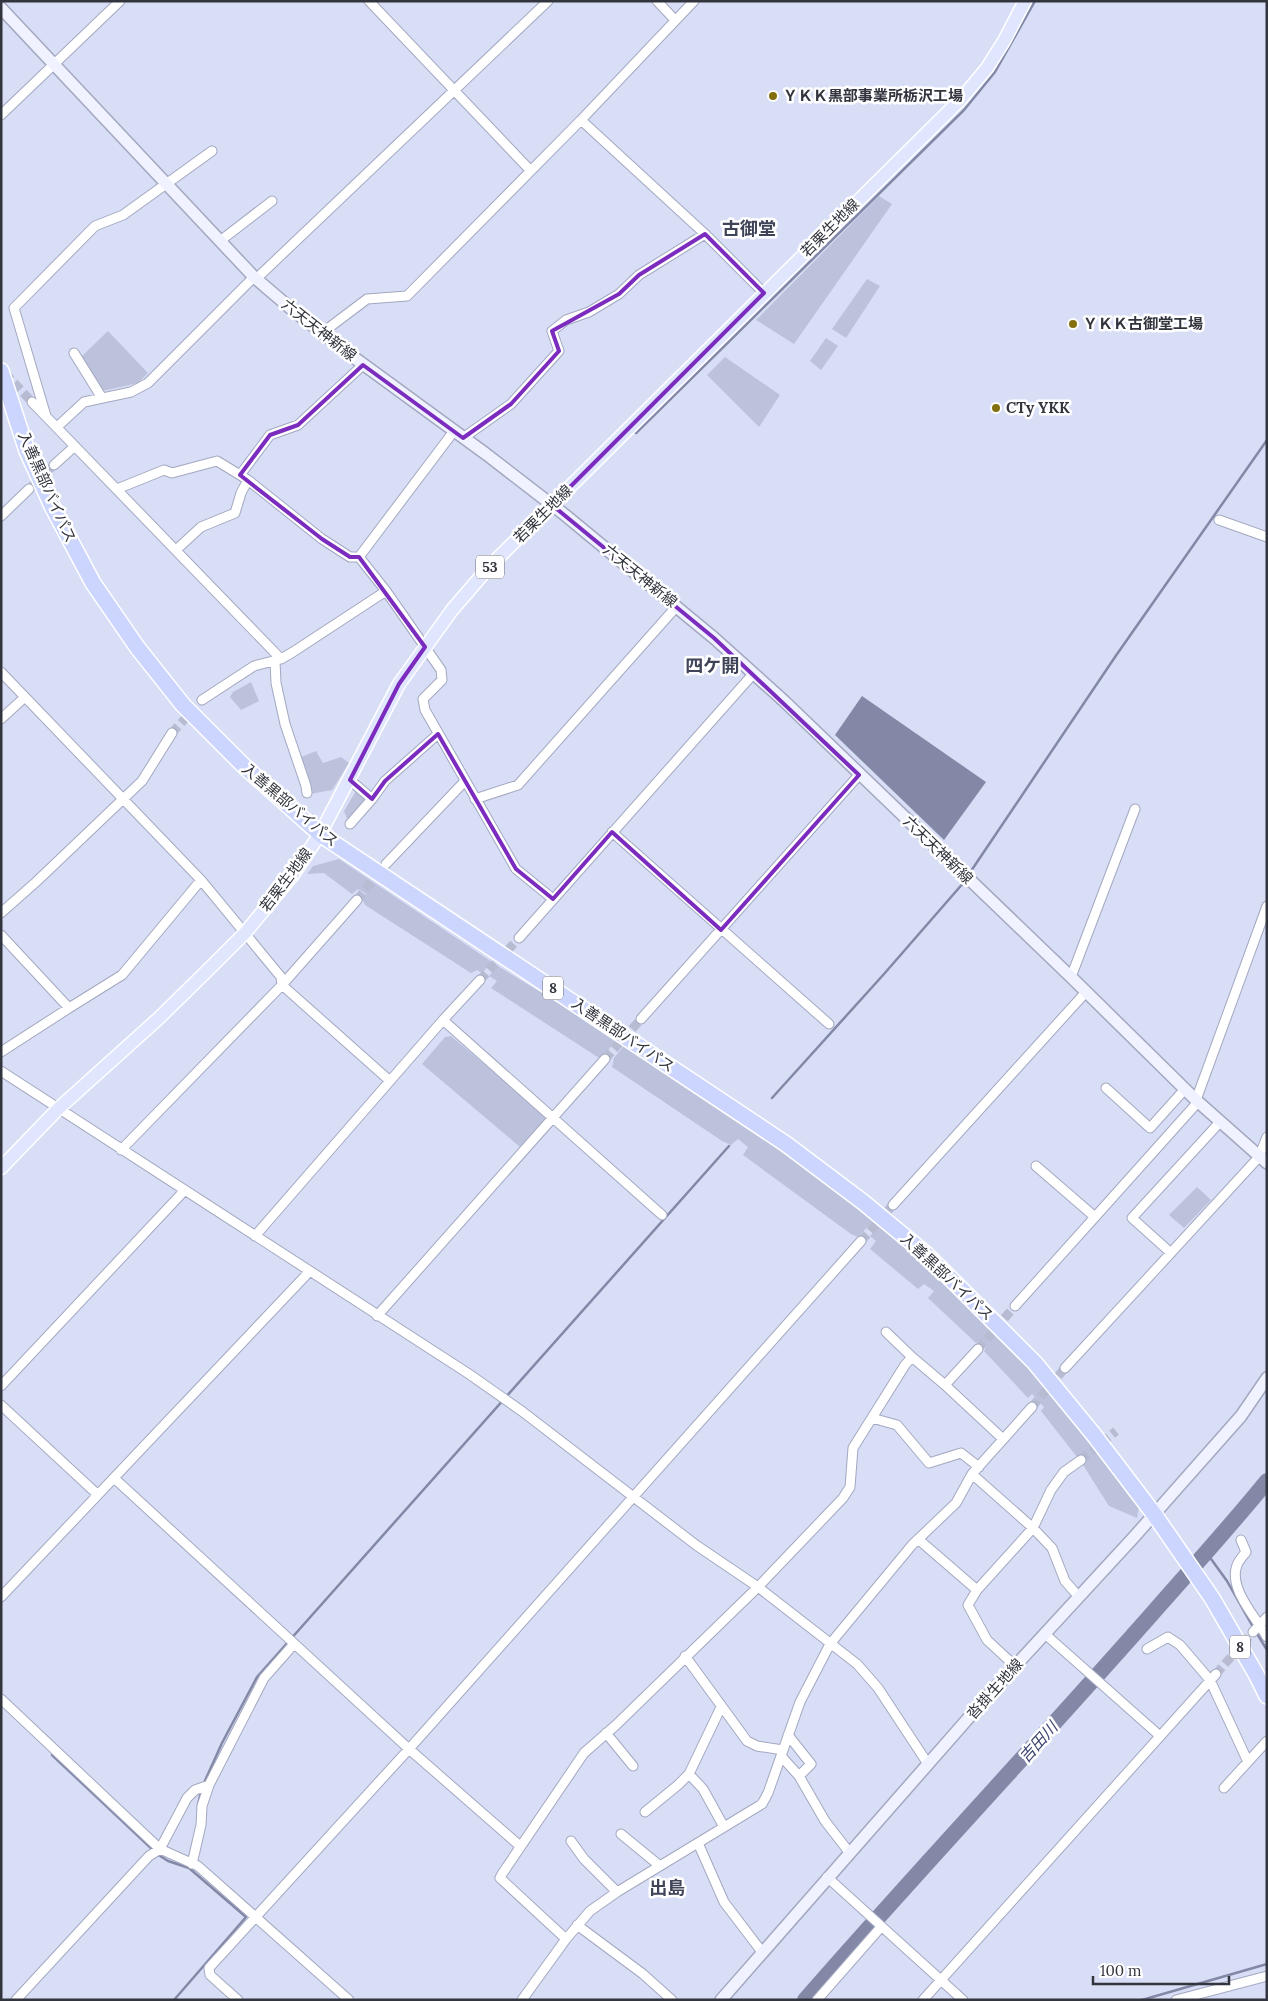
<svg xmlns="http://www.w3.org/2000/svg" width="1268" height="2001" font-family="Lora,'Noto Sans JP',serif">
<rect width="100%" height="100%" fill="#d9def7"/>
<!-- green -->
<path fill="#bdc2dc" d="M879,196l13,8 -98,140 -38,-24z
M867,279l13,7 -34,52 -14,-9z
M108,331l40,42 -10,10 -36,8 -21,-34z
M826,338l12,8 -17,24 -11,-9z
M725,357l55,38 -21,32 -52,-52z
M251,682l8,19 -18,9 -11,-13 3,-5z
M316,751l7,12 18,-6 8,6 -17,27 -22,4 -3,-23 -6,-14z
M356,791l9,9 -17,21 -4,-10z
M339,859l153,103 -10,11 -5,-3 -6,3 -106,-68 -3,-6 4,-5 -8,-5 -6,5 -28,-21 -17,1 6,-8z
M498,966l119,73 -16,20 -5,-3 -105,-68 6,-7 -8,-5z
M451,1036l96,81 -27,30 -98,-83 23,-27z
M625,1044l192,132 57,44 -16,17 -7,-3 -108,-79 5,-8 -10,-8 -7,6 -9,-4 -110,-74 2,-9z
M1197,1187l14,13 -27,28 -15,-13z
M881,1225l50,43 101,104 54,64 53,70 -2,12 -28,-12 -26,-41 4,-4 -4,-7 -6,3 -36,-46 3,-4 -12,-13 -4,4 -44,-47 3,-6 -6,-5 -5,3 -48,-45 6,-7 -10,-7 -6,5 -48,-40 6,-8 -6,-5z"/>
<!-- water -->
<path fill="#8288a6" d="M862,696l124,86 -42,58 -109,-105z"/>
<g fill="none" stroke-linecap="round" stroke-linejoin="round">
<!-- stream -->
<path stroke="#8288a6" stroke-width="2.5" d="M636,433l328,-323 31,-38 40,-71
M969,874l146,-217 152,-217
M772,1098l112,-124 81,-93
M1206,1552l21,29 26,46
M1256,1632l11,18
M52,1755l101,95
M204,1783l18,-40 35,-66 472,-531
M198,1805l3,-14
M157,1854l11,7 21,7 57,49 -72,83
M1142,2000l125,-36"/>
<!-- river -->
<path stroke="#8288a6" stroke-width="16" d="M805,2000c116,-133 237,-261 353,-393 37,-42 74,-83 109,-126"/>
<!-- street-tunnel -->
<path stroke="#b8bcd2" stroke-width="9" stroke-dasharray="9 4.5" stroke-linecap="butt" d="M5,373l27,29
M29,489l25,-24
M172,733l30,-33
M357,900l24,-30
M480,980l39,-42
M605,1059l36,-40
M861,1241l32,-36
M978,1349l37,-43
M1032,1407l33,-39
M1081,1460l35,-29
M1216,1674l37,-42"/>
<defs>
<path id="street" d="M369,1l161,169
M657,1l18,19
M694,1l-113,119 124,114 59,59
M1,115l119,-114
M220,241l52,-40
M256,279l292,-278
M322,333l45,-34 40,-3 174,-176
M74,353l28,45
M32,402l249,257
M46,416l-32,-108 81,-82 28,-11 89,-64
M57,427l27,-25 47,-10 17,-9 106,-106
M463,438l48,-34 48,-53 -7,-20 14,-11 23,-8 30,-18 20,-19 66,-41
M54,465l21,-19
M248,480l-8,-5 30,-40 28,-10 65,-60
M117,489l47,-19 8,3 45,-12 23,14
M1,516l28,-27
M1219,520l48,17
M176,550l25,-23 34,-14 6,-20 7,-13 74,59 28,18h9
M386,591l-27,-34 95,-126
M275,661l1,22 9,41 21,62 1,7
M1,672l200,208 80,97 1,8 108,96
M202,700l52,-34 27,-7 12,-7 93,-61 55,79 1,10 -19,19 2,11 91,159 37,30
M1,719l24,-22
M350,780l22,19 13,-18 53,-47
M475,799l43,-14 159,-179
M350,824l22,-25
M612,832l217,192
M386,864l79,-83
M1,913l35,-31 106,-101 30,-48
M1,935l68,73 53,-33 79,-95
M519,938l235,-265
M1071,977l64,-168
M641,1019l218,-244
M443,1020l219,195
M1,1052l68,-44
M1,1071l468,303 54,38 173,133 62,42 99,77 21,24 50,76
M1106,1088l44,40 35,-39
M1196,1100l71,-194
M121,1150l161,-165 75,-85
M893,1205l193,-213
M1095,1217l103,-115
M255,1236l188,-216 37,-40
M1171,1253l-39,-35 88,-96
M1015,1306l80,-89 -59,-51
M377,1316l228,-257
M912,1357l33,28 33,-36
M1065,1368l194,-211 8,-20
M945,1385l58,54
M1,1386l184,-196
M1,1405l96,89
M872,1418l25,7 32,38 32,-10 18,14
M972,1474l61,54 18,-38 13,-18 17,-12
M114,1478l295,271 111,97
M918,1539l59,51 56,-62 19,20 13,33 14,16
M1241,1540l5,12c-3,4 -7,8 -9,13 -9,24 19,52 30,72
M977,1590l-9,15 19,35 28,26
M1,1597l309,-326
M1253,1632l14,-15
M1045,1634l115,102
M1147,1649l21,-12 12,8 30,35 38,82
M685,1656l62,85 10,5 26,4
M1,1699l159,150 38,17 151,134
M721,1707l-32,67 14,15 21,38
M606,1733l27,33
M781,1756l18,20 12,-12 -23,-29
M799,1776l26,45 24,31
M1224,1788l43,-47
M645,1812l33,-27 11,-11
M621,1834l39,32
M571,1841l13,18 33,33
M698,1843l26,59 38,50
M192,1864l9,-39 1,-19 7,-21 55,-107 30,-34
M827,1877l136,123
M577,1925l66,49 29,26
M566,1939l-66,-61 2,-4 82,-121 32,-28 142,-138 85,-89 7,-11 3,-39 52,-83 7,-8 -26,-25
M16,2000l133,-144 11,-7 27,-51 8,-8 14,-5
M238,2000l-28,-25 -1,-7 200,-219 452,-508
M522,2000l44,-61 24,-28 27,-19 145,-88 6,-11 32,-91 30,-58 82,-99 44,-42 16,-29 60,-67
M817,2000l64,-73
M923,2000l293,-326
M1176,2000l91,-24"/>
<path id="secondary" d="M1,8l253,269 41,35 61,47 130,95 79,61 149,123 70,63 287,276 125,123 71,63
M721,2000l272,-310 141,-153 107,-121 26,-38"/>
<path id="primary" d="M1,1168l57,-59 101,-91 55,-54 31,-31 47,-57 28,-42 79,-150 53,-74 38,-44 471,-467 26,-31 17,-27 21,-40"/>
<path id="highway" d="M1,371l26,80 25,55 41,77 44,64 46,58 62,62 75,67 466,310 77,58 64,53 108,108 59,72 60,79 58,84 44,76 11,22"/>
</defs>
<!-- street casing -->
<use href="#street" stroke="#a3a8c0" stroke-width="11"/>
<!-- secondary casing -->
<use href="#secondary" stroke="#a3a8c0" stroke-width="14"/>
<!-- primary casing -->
<use href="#primary" stroke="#fff" stroke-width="15"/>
<!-- highway casing -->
<use href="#highway" stroke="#fff" stroke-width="18"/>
<!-- street -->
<use href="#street" stroke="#fff" stroke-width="9"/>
<!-- secondary -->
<use href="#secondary" stroke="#f0f2ff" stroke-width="11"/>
<!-- primary -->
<use href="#primary" stroke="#e0e6fe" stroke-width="12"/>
<!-- highway -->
<use href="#highway" stroke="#ccd5fe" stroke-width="15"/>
</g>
<!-- marked area -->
<path fill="none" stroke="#7b2cbf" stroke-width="4" stroke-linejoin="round" d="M705,234l59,59 -212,212 162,133 145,137 -138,155 -109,-98 -59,67 -37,-30 -78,-135 -53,47 -13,18 -22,-19 49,-96 26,-37 -66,-90h-9l-28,-18 -82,-64 30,-40 28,-10 65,-60 100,73 48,-34 48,-53 -7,-20 67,-37 20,-19z"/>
<!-- markers -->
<g fill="#836f0d" stroke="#fff" stroke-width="2">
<circle cx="773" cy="96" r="5"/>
<circle cx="1073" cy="324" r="5"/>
<circle cx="996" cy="408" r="5"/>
</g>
<g text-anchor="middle" stroke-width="5" stroke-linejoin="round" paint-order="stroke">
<!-- shield labels -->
<g fill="#fff" stroke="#707178" stroke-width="1">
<rect x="476" y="555.5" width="28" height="23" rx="4"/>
<rect x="543" y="976.5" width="20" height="23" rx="4"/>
<rect x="1230" y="1635.5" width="20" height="23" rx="4"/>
</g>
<g font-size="14" font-weight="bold" fill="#32343e">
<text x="490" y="572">53</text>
<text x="553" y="993">8</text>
<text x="1240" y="1652">8</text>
</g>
<!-- poi labels -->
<g font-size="15" font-weight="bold" fill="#32343e" stroke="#fff" text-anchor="start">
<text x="783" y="101">ＹＫＫ黒部事業所栃沢工場</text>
<text x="1083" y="329">ＹＫＫ古御堂工場</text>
<text x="1006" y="413">CTy YKK</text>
</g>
<!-- street labels -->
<g font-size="15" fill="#32343e" stroke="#fff">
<text transform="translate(830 228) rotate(-45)" y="5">若栗生地線</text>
<text transform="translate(319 330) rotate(38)" y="5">六天天神新線</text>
<text transform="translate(47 487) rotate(66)" y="5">入善黒部バイパス</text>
<text transform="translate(543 514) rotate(-45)" y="5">若栗生地線</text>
<text transform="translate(640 576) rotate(39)" y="5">六天天神新線</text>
<text transform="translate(290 805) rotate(40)" y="5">入善黒部バイパス</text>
<text transform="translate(938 850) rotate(44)" y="5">六天天神新線</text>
<text transform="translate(286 880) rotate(-53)" y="5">若栗生地線</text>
<text transform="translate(623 1035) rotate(34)" y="5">入善黒部バイパス</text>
<text transform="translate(947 1277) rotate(43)" y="5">入善黒部バイパス</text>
<text transform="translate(995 1689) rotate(-48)" y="5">沓掛生地線</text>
</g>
<!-- water labels -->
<g font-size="16" font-style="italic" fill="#3c4470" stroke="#fff">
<text transform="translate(1038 1742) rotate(-48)" y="6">吉田川</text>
</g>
<!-- quarter labels -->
<g font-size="18" font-weight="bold" fill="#404458" stroke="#fff">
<text x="749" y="235">古御堂</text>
<text x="712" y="672">四ケ開</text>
<text x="667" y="1894">出島</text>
</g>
</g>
<!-- border -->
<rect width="1268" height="2001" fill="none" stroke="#32343e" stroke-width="5"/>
<!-- scale -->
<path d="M1093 1976v8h136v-8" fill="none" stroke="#32343e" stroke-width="2.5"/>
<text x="1100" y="1976" font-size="15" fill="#32343e" stroke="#ffffff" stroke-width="4" paint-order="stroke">100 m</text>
</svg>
